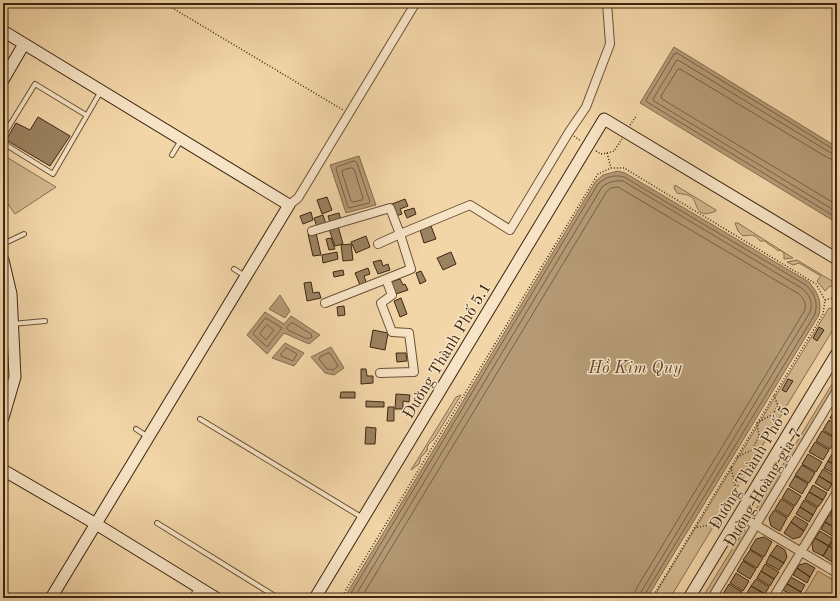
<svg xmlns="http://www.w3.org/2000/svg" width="840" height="601" font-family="'Old Standard TT',serif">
<rect width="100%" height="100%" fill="#f3d6a8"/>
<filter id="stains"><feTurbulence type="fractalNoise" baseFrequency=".005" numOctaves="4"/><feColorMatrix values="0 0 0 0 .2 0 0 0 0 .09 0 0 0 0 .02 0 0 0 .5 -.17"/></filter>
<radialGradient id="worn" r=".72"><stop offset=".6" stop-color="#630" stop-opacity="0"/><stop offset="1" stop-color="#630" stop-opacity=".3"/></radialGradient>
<!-- green -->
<path fill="#d4b88e" stroke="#886f50" d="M3,155l53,32 -41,27 -12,-17z
M675,185l41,25v1c-23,10 -17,-11 -26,-15 -4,-2 -9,-2 -13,-3l-3,-5z
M735,223h3l55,35 -9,1v-6l-4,-3 -2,1c-4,-5 -9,-5 -13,-10h-5c-5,-7 -9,-6 -17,-5l-5,-5z
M797,260l40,24v3l-7,-1 -5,5 -8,-10 4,-5 -22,-13 -6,2 -6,-3z
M829,308l8,2v13l-167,275h-17z
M837,376v8l-79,130 -4,-2z
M461,395l-27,44 -6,6 -1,6 -6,6 -2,7 -8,6 45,-73z
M744,530l3,2 -40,66h-5z
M818,571l19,11v16h-35z"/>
<!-- water -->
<path fill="#b59a75" stroke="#856c4d" d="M674,47l163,100v76l-197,-120z
M359,156l17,49 -30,8 -16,-48z
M618,171l7,2 184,109c9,11 13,19 10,33l-172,283h-303l252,-417 7,-6z
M280,295l10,16 -5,7 -16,-9z
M265,312l19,12 7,-8 29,19 -11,9 -25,-11 -17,21 -20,-19z
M285,343l19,10 -10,13 -22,-8z
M331,347l13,21 -10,7 -9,-2 -14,-16z"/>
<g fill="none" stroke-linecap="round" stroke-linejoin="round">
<!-- shore -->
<path stroke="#786043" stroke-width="1" d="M837,150l-4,-1 -156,-96 -3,1 -28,46 1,2 190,116
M837,155l-6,-2 -153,-93 -2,1 -23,38 1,2 183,111
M355,161l2,2 13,39 -1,1 -20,5 -1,-1 -12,-38 1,-2z
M837,161l-9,-3 -148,-89h-2l-17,27 1,3 175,106
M352,168l2,1 9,29 -1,2 -9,2 -2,-1 -9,-29 1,-2z
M266,318l16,10 -15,19 -14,-13z
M291,323h2l18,11 1,3 -5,2 -19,-9 -1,-2z
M267,325l7,5 -8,10 -6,-6z
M287,348l10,6 -4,7 -12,-5v-2z
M328,353h2l8,13 -5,4 -6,-1 -8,-10 1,-2z
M348,598l250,-414c8,-7 16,-10 26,-7l182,108c9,9 12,17 9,29l-170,280 -1,4
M354,598l248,-411c6,-5 13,-7 21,-6l180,108c7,7 10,13 7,23l-169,280 -2,6
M361,598l246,-407 4,-3 7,-1 181,107c5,5 7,9 6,16l-169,279 -3,9"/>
</g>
<!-- building -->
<path fill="#9b8260" stroke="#3c2611" d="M38,117l32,19 -20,30 -44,-26 10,-17 14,7z
M327,197l5,13 -10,4 -5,-14z
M405,199l3,7 -8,3 2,5 -6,2 -4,-12z
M414,208l2,6 -9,4 -3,-7z
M311,212l2,8 -10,4 -3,-8z
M339,213l2,7 -11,3 -2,-7z
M323,215l3,9 -9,3 -3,-9z
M338,226l5,18 -8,2 -6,-17z
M431,226l5,13 -12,4 -4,-13z
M316,233l5,22 -8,1 -5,-22z
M366,236l4,11 -14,6 -5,-11z
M331,238l4,11 -6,1 -3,-11z
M351,244l2,16 -10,1 -2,-16z
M337,252l1,7 -15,4 -1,-8z
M451,252l5,12 -13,6 -6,-12z
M381,260l2,6 5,-2 2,6 -12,4 -5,-12z
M368,268l2,6 -6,2 2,6 -6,3 -5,-12z
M343,270l1,5 -10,2 -1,-5z
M421,271l5,10 -6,3 -4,-11z
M400,279l3,6 2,-1 3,6 -12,4 -5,-12z
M311,282l2,11 6,-1 2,6 -14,3 -3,-18z
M401,298l6,16 -7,3 -6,-16z
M344,306l1,9 -7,1 -1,-9z
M819,327l5,3 -7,11 -4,-3z
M373,330l15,3 -3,17 -15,-3z
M396,353h10l1,8 -10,1z
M361,369h5l1,7h6v7l-12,1z
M788,379l5,2 -7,11 -4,-2z
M341,392h14v6h-15z
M396,394l14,1 -1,7 -6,-1v8h-8z
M366,401l18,1v5h-18z
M388,407h6v14h-7z
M836,408l1,1v13l-7,-4z
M829,420l8,4 -1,14 -13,-8z
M366,427l10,1 -1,16h-10z
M822,431l14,8 -6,10 -14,-8z
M815,442l14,8 -6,10 -14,-8z
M808,454l14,8 -6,10 -14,-8z
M832,454l5,3v9l-9,-5z
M828,461l9,5v9l-13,-7z
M802,465l13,8 -6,10 -14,-8z
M823,469l13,8 -4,7 -13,-8z
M795,476l13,8 -6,10 -13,-8z
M819,476l13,8 -4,7 -13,-8z
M813,485l14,8 -4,7 -14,-8z
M788,488l13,8 -6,10 -13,-8z
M809,492l14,8 -5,7 -13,-8z
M781,499l13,8 -6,10 -13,-8z
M804,500l13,8 -4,7 -13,-8z
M800,507l13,8 -4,7 -13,-8z
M834,507l3,1v10l-7,-4z
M774,510l13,8 -7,13 -9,-5 -2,-8z
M829,515l8,4v10l-12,-7z
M795,516l13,8 -4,7 -13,-9z
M791,522l13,9 -4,6 -7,2 -9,-6z
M825,522l12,7v4l-3,4 -13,-8z
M820,531l13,8 -4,7 -14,-8z
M764,537l8,5 -8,15 -14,-8 6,-10z
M815,538l14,8 -6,10 -10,-5 -1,-7z
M833,539l4,2v10l-8,-5z
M777,545l8,5 2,7 -3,6 -14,-8z
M829,546l8,5v10l-5,1 -9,-6z
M750,550l13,8 -6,10 -14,-8z
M770,555l14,8 -5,7 -13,-7z
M743,561l13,8 -6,10 -13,-8z
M806,563l9,5 -5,9 -13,-9 2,-3z
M765,564l14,8 -5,7 -13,-8z
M797,568l13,9 -3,6 -14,-8z
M761,571l13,8 -4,7 -13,-8z
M736,573l13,8 -6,10 -13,-8z
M791,577l14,8 -4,7 -14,-8z
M756,579l13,8 -4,7 -14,-8z
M729,584l13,8 -3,6h-10l-6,-4z
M787,584l14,8 -4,6 -14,-8z
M751,586l14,8 -2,4h-8l-8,-5z"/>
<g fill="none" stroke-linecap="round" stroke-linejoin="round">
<defs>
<path id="lane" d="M3,136l32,-52 51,31
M3,143l50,31 48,-83
M172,155l9,-15
M3,244l21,-10
M234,269l11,7
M12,324l33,-3
M3,347l9,-7
M200,419l163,99
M136,429l12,8
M157,523l121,75
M191,598l7,-11"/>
<path id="street" d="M289,205l9,-7 117,-194
M312,231l78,-23 10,26 -22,10
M325,303l61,-24
M380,373l34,-1 -5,-39 -17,-1 -11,-29 11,-8 -6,-16 25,-10 -11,-35 70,-29 40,25 59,-98 17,-25 24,-63 -3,-41
M739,515l98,58
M712,598l125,-208
M773,598l64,-106"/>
<path id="secondary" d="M3,31l286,174 -238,393
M3,80l21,-36
M3,260l8,34 4,83 -12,41
M3,470l93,54 120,74
M315,598l289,-479 233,140
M689,598l148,-245"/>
</defs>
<!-- lane casing -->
<use href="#lane" stroke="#6a5237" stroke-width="6"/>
<!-- street casing -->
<use href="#street" stroke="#6a5237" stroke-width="10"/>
<!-- secondary casing -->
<use href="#secondary" stroke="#3c2611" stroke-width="13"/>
<!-- path -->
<path stroke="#3c2611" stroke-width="1.5" stroke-dasharray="1 2" stroke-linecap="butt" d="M164,3l179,107
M630,125l7,-10
M574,136l7,5
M596,151l5,3 6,-1 4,15
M607,153l7,-2 8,-12
M825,300l12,-3
M737,457l15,-7 7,-14 -2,-13 16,-9 5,-8 -4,-11
M731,467l6,26 4,3
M694,528l26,-5 3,1
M341,598l257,-424 13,-6h13l192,116 9,16 -2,14 -171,284"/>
<!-- lane -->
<use href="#lane" stroke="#f7e4c6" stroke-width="4"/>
<!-- street -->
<use href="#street" stroke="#f7e4c6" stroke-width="8"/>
<!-- secondary -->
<use href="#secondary" stroke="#f7e4c6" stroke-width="11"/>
</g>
<g text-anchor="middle" stroke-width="3" stroke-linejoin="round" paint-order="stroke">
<!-- street labels -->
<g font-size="16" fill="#3c2611" stroke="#f7e4c6">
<text transform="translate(446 350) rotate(-59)" y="6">Đường Thành Phố 5.1</text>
<text transform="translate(749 467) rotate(-59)" y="6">Đường Thành Phố 5</text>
<text transform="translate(762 487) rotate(-59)" y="6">Đường Hoàng gia 7</text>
</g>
<!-- water labels -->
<g font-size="17" font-style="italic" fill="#60492f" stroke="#f7e4c6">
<text x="635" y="373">Hồ Kim Quy</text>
</g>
</g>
<!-- margin -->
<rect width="840" height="601" fill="none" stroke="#f3d6a8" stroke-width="16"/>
<rect x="4" y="4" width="832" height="593" fill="none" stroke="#3c2611" stroke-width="2"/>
<rect x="8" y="8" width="824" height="585" fill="none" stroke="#3c2611"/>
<rect width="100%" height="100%" filter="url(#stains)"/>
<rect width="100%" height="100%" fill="url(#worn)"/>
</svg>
